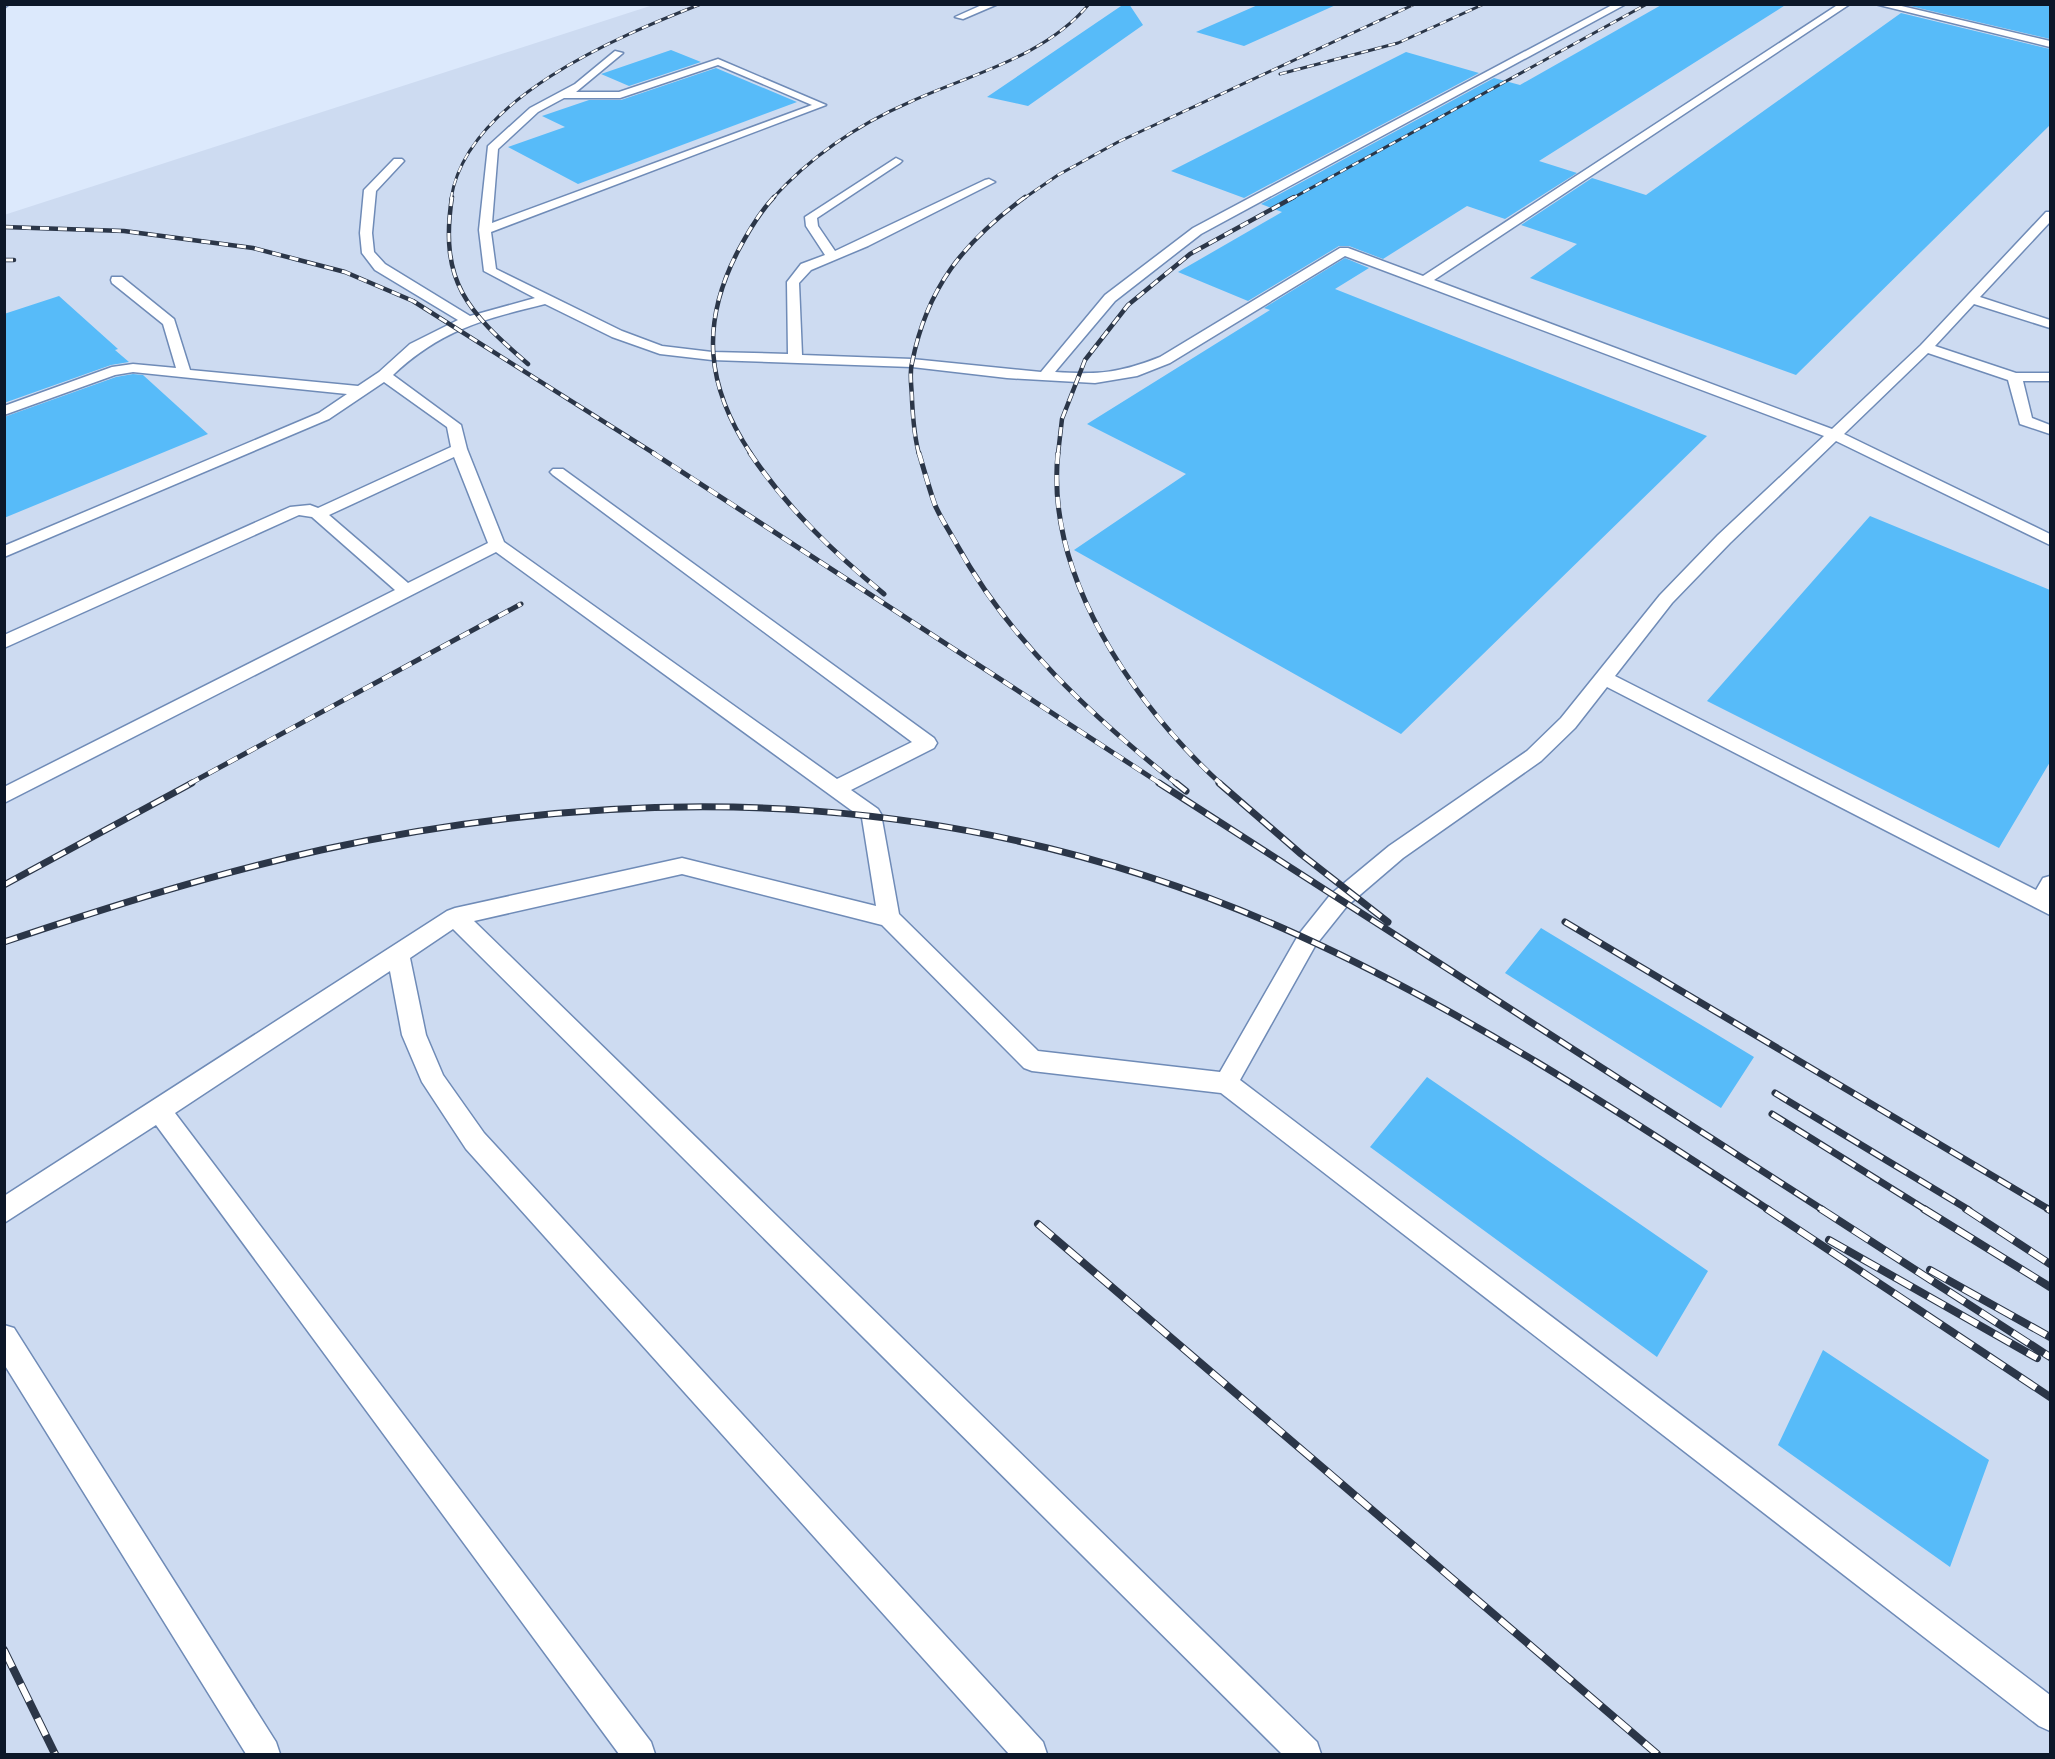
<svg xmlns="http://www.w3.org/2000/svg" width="2055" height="1759" font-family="Roboto,sans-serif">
<rect width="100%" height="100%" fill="#dce9fc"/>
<!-- built -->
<path fill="#cddbf1" d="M653,5h1397v1749h-2045l-1,-1539z"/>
<!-- building -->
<path fill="#57bbf9" d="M1124,4h5l14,21 -115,81 -41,-9z
M1260,4h78l-94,42 -48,-14z
M1663,4h124l-248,157 38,12 -72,46 -38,-13 -84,53 -34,-13h-10l-91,55 -70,-29 104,-60 -21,-8 233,-126 26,7z
M1912,4h138v35l-140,-33z
M1901,13l149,36v76l-254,250 -266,-97 47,-34 -56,-19 71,-47 54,17z
M671,50l30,12 -72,24 -28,-12z
M1406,52l73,21 -235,125 -73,-27z
M716,68l81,34 -219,82 -70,-37 57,-20 -23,-11 47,-16h32z
M1345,258l24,10 -34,21 372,147 -306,298 -327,-184 112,-76 -99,-50 183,-114 -6,-2z
M59,296l59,53 -3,1 14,12 -18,3 -107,38v-89z
M133,374l10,1 65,59 -204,84v-101l112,-40z
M1870,516l180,74v172l-51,86 -292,-147z
M1541,928l213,129 -33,51 -216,-135z
M1427,1077l281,194 -51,86 -287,-210z
M1823,1350l166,110 -39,107 -172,-122z"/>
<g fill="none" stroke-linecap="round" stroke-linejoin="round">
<defs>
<path id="service" d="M4,4h5l-5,4z
M984,4h14l-35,15 -8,-2z
M1614,4h12l-425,230 -86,67 -60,71c43,3 65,1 105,-15l180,-109h8l75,28 416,-272h11l-416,276 398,149 89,-84 125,-133h4v10l-70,75 70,23v8l-76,-24 -39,42 81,27h34v8h-27l9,37 18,7v9l-30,-10 -12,-44 -80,-27 -84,81 206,100v11l-214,-104 -106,102 -58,60 -57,73 421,214 7,-12 7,-2v39l-443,-228 -32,41 -34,33 -138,97 -56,48 -32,40 -75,134 810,615v36l-11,-5 -818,-633 -189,-22 -8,-3 -142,-143 -200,-51 -208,47 843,821 4,12h-39l-829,-825 -43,29 16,77 17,40 41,58 559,609 4,12h-38l-543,-605 -44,-67 -20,-47 -12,-64 -215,142 476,629 4,12h-36l-463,-629 -152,98v-27l443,-285 8,-3 227,-50 194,48 -14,-88 -366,-266 -492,251v-16l391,-197 -83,-73 -13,-2 -295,133v-13l286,-128 20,-2 8,3 133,-61 -4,-20 -63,-45 -55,37 -325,138v-11l315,-133 28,-19 -214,-22 -18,3 -111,40v-9l108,-39 21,-3 43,4 -13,-44 -51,-41 -1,-3 1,-3h10l52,42 16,51 168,16 21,-14 31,-28 48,-24 -83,-50 -13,-17 -2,-20 4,-43 30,-31h8l2,2 -28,30 -4,42 2,19 11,12 85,52 65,-18 -51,-27 -5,-41 9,-84 42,-38 45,-24 40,-33 8,2 -47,39h43l99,-33 108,46 -335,127 5,37 126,62 40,15 50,6 76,2 -1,-72 14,-18 24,-9 -19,-29 -1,-9 91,-59 6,3 -2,2 -83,55 1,8 17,25 150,-71 4,-1 6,3 -127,64 -57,24 -12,13 3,72 110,4 129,13 64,-77 88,-67zM718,65l94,40 -320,118 6,-74 40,-37 26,-14h56zM1345,256l479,180 -106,99 -58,60 -99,123 -34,33 -138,95 -58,48 -32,40 -79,138 -182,-21 -139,-137 -18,-100 -3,-5 -27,-19 83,-42 3,-5 -3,-5 -371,-269h-10l-3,3 3,3 359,267 -75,37 -333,-237 -37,-93 -6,-24 -68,-50c47,-45 91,-56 152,-71l67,33 48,17 52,6 200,7 95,11 88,5 42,-7 33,-13zM454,457l34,86 -80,40 -79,-68z
M1875,4h18l157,37v6z
M4,1325l10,3 262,414 4,12h-34l-242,-390z"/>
</defs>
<!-- service casing -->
<use href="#service" stroke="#6f8bb7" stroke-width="3"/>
<!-- service -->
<use href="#service" fill="#fff" fill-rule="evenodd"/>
<defs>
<path id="rail-far4" d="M1280,74l118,-31 86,-39
M451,199c15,-100 168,-163 250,-195
M772,199c39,-43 85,-74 138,-97 61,-28 135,-45 179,-98
M1023,199l35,-24 60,-33 297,-138
M1291,199l356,-195"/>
<path id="rail-far3" d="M452,197c-13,85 15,114 76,167
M4,227l120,4 129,17 92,24 68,29 242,153
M4,260h10
M751,454c-45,-68 -51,-130 -13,-203 10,-19 21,-38 36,-54
M919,454c-5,-18 -6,-35 -7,-54 0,-12 -3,-25 0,-37 15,-76 51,-120 113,-166
M1058,454l4,-35 23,-59 43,-55 62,-51 104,-57"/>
<path id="rail-far2" d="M653,453l508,331
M750,453c37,55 83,99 134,141
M919,453c5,17 10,35 16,52 6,14 15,27 22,40 53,96 136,172 220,239
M1058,453c-13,123 76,251 163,331
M189,784l332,-180"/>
<path id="rail-far1" d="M1159,783l664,427
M1176,783l10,8
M1219,783l82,71 87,68
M4,885l188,-102
M1565,922l485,288
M4,942c104,-35 209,-68 317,-92 336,-73 660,-59 977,85 165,75 319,175 471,275
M1775,1093l194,117
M1772,1114l154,96"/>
<path id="rail" d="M1767,1209l283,188
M1821,1209l229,148
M1924,1209l126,78
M1966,1209l84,55
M2048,1209l2,1
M1038,1224l619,530
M1829,1240l208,118
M1930,1270l120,67
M4,1650l51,104"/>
</defs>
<!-- rail-far4 casing -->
<use href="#rail-far4" stroke="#2b3648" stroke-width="3"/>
<!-- rail-far3 casing -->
<use href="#rail-far3" stroke="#2b3648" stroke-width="4.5"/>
<!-- rail-far2 casing -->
<use href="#rail-far2" stroke="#2b3648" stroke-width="5"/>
<!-- rail-far1 casing -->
<use href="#rail-far1" stroke="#2b3648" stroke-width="7"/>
<!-- rail casing -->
<use href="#rail" stroke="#2b3648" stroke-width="8"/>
<!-- rail-far4 -->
<use href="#rail-far4" stroke="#fff" stroke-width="2" stroke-dasharray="7" stroke-linecap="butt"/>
<!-- rail-far3 -->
<use href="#rail-far3" stroke="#fff" stroke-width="3" stroke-dasharray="9" stroke-linecap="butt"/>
<!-- rail-far2 -->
<use href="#rail-far2" stroke="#fff" stroke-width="4" stroke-dasharray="11" stroke-linecap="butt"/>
<!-- rail-far1 -->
<use href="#rail-far1" stroke="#fff" stroke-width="4.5" stroke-dasharray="14" stroke-linecap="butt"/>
<!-- rail -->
<use href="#rail" stroke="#fff" stroke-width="6" stroke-dasharray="19" stroke-linecap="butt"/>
</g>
<!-- border -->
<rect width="2055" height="1759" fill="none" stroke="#0c1728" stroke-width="12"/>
</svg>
